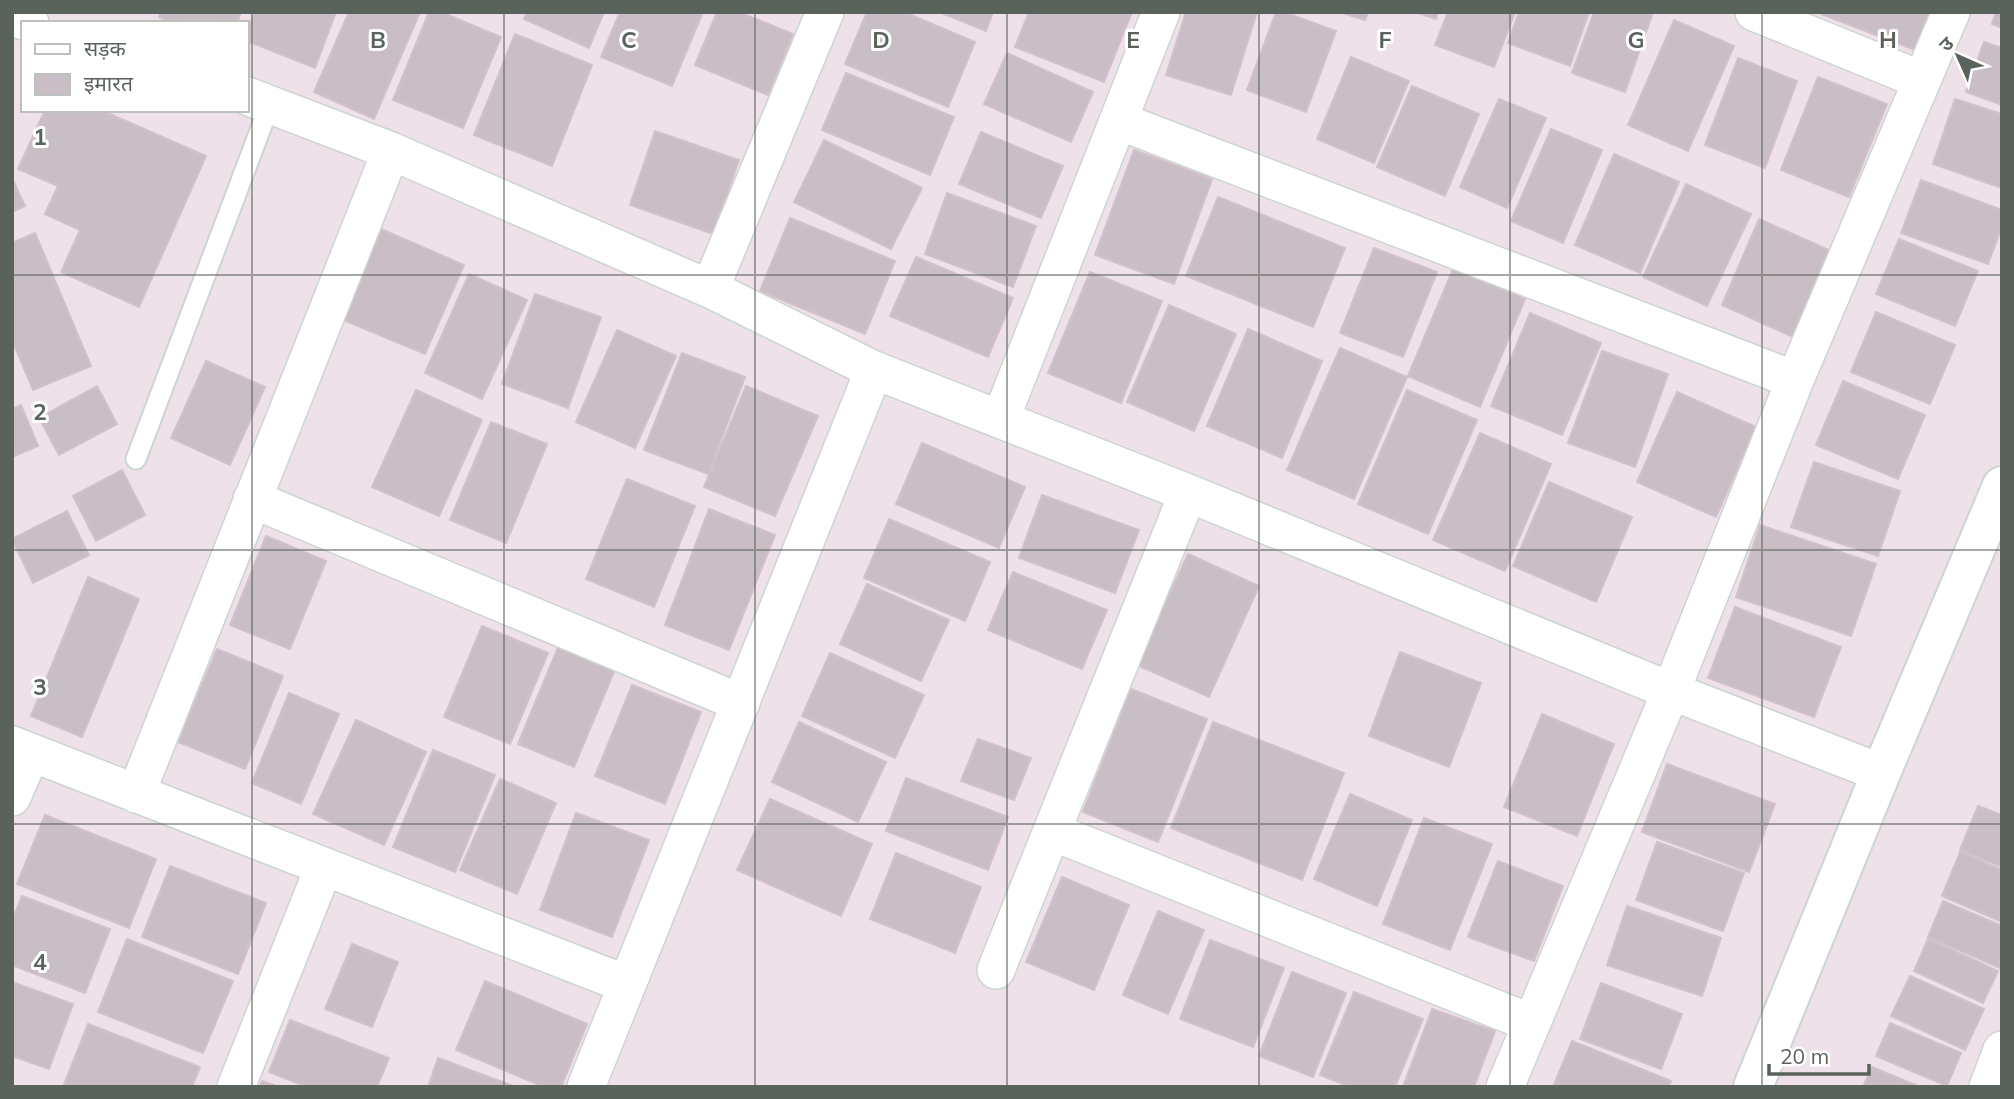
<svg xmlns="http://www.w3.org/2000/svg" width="2014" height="1099" font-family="Mulish,'Noto Sans Devanagari',sans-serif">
<rect width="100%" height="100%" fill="#eee1e9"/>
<!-- building -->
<path fill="#c9bec6" stroke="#d2c0cd" stroke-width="2" d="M161,12h80l-4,11h-64l-14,-6z
M255,12h81l-21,56 -68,-27v-9z
M349,12h71l-46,107 -60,-27z
M429,12h12l60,25 -38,91 -70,-28z
M527,12h77l-15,36 -65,-29z
M620,12h83l-31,74 -71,-29z
M717,12h22l54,22 -25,61 -73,-30z
M867,12h37l71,30 -27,65 -103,-43z
M939,12h54l-7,19z
M1029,12h103l-28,70 -89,-35z
M1186,12h71l-26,83 -65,-20z
M1276,12h8l52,19 -30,81 -59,-22z
M1339,12h29l-3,8z
M1415,12h23l-2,7z
M1448,12h67l-21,55 -59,-22z
M1519,12h70l-19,54 -62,-23z
M1594,12h50l8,3 -27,77 -53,-19z
M1822,12h114l-16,40 -99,-38z
M1996,12h6v16l-10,-4z
M1674,20l60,26 -46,105 -60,-26z
M515,34l77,31 -40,101 -78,-31z
M1984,42l18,6v57l-36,-13z
M1007,53l86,39 -22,50 -87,-38z
M1351,57l58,24 -35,82 -57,-24z
M1738,58l59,23 -32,87 -60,-23z
M846,73l108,44 -24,58 -108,-45z
M1818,77l69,27 -38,93 -68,-27z
M1412,86l67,28 -34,82 -68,-29z
M1499,99l47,19 -39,90 -47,-21z
M1955,99l47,15v74l-69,-24z
M45,110h56l105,46 -67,151 -78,-35 19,-42 -35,-16 13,-28 -40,-17z
M1551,129l51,21 -39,93 -52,-22z
M655,131l84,29 -26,74 -83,-29z
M981,132l82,34 -22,52 -82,-34z
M824,140l98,48 -31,61 -97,-47z
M1134,150l78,29 -38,105 -79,-29z
M1614,154l65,28 -39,91 -65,-28z
M12,178l13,28 -13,6z
M1921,180l81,30v16l-14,38 -87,-31z
M1686,184l65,30 -44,92 -64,-29z
M947,193l89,33 -23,61 -88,-33z
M1218,197l127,51 -32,79 -127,-51z
M790,218l105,43 -30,73 -105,-43z
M1759,219l72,32 -38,86 -71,-32z
M381,229l83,36 -39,89 -84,-35z
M35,233l56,133 -58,24 -21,-50v-97z
M1899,239l79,32 -23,55 -79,-32z
M1374,248l63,24 -34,85 -63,-24z
M916,257l97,41 -25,59 -98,-41z
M1453,269l72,30 -45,108 -72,-31z
M1090,272l72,29 -41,102 -73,-30z
M469,274l58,26 -45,99 -57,-26z
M535,294l66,23 -33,91 -66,-24z
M1169,305l67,29 -42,97 -67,-29z
M1876,312l79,33 -25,59 -79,-32z
M1530,313l71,30 -39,92 -71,-29z
M1248,329l74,32 -40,97 -75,-32z
M617,330l59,26 -41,92 -59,-26z
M1340,348l67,29 -53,122 -67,-29z
M1602,351l66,23 -33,93 -67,-24z
M682,353l63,24 -37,97 -64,-24z
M206,361l59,26 -35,78 -59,-27z
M1843,381l82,34 -27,64 -82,-34z
M97,386l20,38 -58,31 -20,-37z
M746,386l72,30 -43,100 -71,-29z
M416,390l66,30 -43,96 -67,-29z
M1407,390l70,30 -49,114 -70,-30z
M1677,392l79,35 -40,90 -79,-35z
M21,405l17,41 -26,11v-48z
M491,422l56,22 -41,99 -56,-23z
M1480,433l71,31 -46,107 -72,-31z
M922,443l103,44 -26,61 -103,-44z
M1814,462l86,29 -22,65 -87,-29z
M122,470l23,45 -49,26 -23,-45z
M627,479l68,27 -41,101 -68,-28z
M1549,482l83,35 -36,85 -83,-36z
M1042,495l97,35 -24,63 -96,-35z
M709,509l66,26 -46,115 -64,-25z
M67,511l22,44 -56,28 -21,-44z
M889,519l101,43 -25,59 -101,-43z
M1760,525l116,39 -25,72 -115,-39z
M266,536l60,25 -36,88 -60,-24z
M1188,554l71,32 -50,111 -72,-32z
M1013,572l94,38 -25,59 -94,-39z
M88,577l51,22 -57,138 -51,-21z
M867,584l82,36 -28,61 -81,-37z
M1735,607l106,40 -27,70 -106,-39z
M482,626l66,27 -38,91 -66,-27z
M559,645l57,22 -42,100 -56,-23z
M217,649l66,27 -38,93 -67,-27z
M1400,652l81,31 -32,84 -80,-31z
M830,653l94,42 -29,63 -93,-42z
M632,685l69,27 -36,92 -70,-28z
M1131,689l76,30 -49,123 -75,-30z
M289,693l50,21 -38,90 -49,-21z
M1542,714l72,30 -37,92 -73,-29z
M356,720l70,32 -42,93 -71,-31z
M799,722l87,40 -28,60 -86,-40z
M1213,722l131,51 -42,107 -131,-52z
M978,739l53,19 -17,42 -53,-19z
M433,750l62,25 -40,97 -62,-25z
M1667,764l108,40 -26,68 -107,-40z
M906,778l102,39 -20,53 -102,-39z
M500,779l56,24 -39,91 -57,-24z
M1350,794l62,26 -35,86 -63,-27z
M770,799l102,45 -31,72 -104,-46z
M1978,806l24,9v52l-42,-17z
M576,813l73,27 -37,97 -72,-27z
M45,815l111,44 -27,69 -112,-44z
M1424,818l68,26 -42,106 -67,-26z
M1657,842l87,31 -21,58 -87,-31z
M1960,852l42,18v52l-60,-26z
M896,853l85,34 -26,66 -85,-34z
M1498,861l65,25 -29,75 -66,-24z
M170,866l96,37 -28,71 -96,-37z
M1062,877l67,28 -35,85 -68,-28z
M22,896l88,33 -25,64 -73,-28v-44z
M1943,901l59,25 -2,42 -72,-31z
M1627,906l94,32 -19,58 -95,-31z
M1158,911l46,19 -36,84 -45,-19z
M127,939l106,42 -30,72 -105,-41z
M1928,939l70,32 -15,32 -69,-32z
M1210,940l74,28 -31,79 -73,-28z
M352,944l46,18 -26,65 -47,-18z
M1292,972l54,21 -33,84 -54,-21z
M1910,976l74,33 -19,41 -74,-34z
M485,981l102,43 -26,63h-17l-88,-37z
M12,982l61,22 -24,65 -37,-13z
M1601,983l81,31 -21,55 -81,-30z
M1354,992l69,27 -28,68h-45l-30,-12z
M1432,1009l63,22 -21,56h-71z
M290,1020l99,38 -12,29h-70l-38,-15z
M1890,1023l71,30 -14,33 -71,-30z
M88,1024l112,43 -8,20h-129z
M1572,1041l99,40 -3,6h-115z
M438,1058l78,29h-88z
M1872,1067l48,20h-57z
M262,1081l17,6h-19z"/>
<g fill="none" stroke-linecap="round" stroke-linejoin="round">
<defs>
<path id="lane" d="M136,459l134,-355"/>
<path id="street" d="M1754,12l167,68
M12,17l18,6
M247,96l144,55 319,138 164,81 314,123 483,198 210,82
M1119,121l676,259
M710,289l115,-277
M1001,418l160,-406
M252,499l489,204
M12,745l614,239
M136,794l255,-643
M12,797l19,-44
M1053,832l478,191
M996,970l192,-477
M236,1087l88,-220
M586,1087l288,-717
M1505,1087l166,-396 124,-311 156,-368
M1988,1087l14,-37"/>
<path id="secondary" d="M1753,1087l128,-314 121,-287"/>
</defs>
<!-- lane casing -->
<use href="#lane" stroke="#cdd5cf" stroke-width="23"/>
<!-- street casing -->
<use href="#street" stroke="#cdd5cf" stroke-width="40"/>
<!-- secondary casing -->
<use href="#secondary" stroke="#ccd6ce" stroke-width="42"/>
<!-- lane -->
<use href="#lane" stroke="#fff" stroke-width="19"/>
<!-- street -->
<use href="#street" stroke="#fff" stroke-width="37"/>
<!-- secondary -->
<use href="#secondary" stroke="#fff" stroke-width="38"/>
</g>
<!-- grid -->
<path fill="none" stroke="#5a635b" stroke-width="2" stroke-opacity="0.55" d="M252,12v1075M504,12v1075M755,12v1075M1007,12v1075M1259,12v1075M1510,12v1075M1762,12v1075M12,275h1990M12,550h1990M12,824h1990"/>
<g font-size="23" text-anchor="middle" font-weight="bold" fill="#5a635b" stroke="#fff" stroke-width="6" stroke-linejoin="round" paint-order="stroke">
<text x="378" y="48">B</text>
<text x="629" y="48">C</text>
<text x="881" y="48">D</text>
<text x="1133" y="48">E</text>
<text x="1385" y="48">F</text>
<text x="1636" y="48">G</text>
<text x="1888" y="48">H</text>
<text x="40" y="145">1</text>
<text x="40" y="420">2</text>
<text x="40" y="695">3</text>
<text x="40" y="970">4</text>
</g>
<!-- border -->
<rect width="2014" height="1099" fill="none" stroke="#5a635b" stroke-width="28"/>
<!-- legend -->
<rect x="21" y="21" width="228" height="91" fill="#ffffff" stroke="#bdc1bd" stroke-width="2"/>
<rect x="35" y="44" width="35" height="10" fill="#ffffff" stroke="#bdc1bd" stroke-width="2"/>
<text x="84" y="56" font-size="21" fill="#5a635b">सड़क</text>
<rect x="35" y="74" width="35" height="21" fill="#c9bec6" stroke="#bdc1bd" stroke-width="2"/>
<text x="84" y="91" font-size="21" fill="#5a635b">इमारत</text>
<!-- north arrow -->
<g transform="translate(1958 56) rotate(315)" stroke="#ffffff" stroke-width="5" paint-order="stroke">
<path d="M0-5L12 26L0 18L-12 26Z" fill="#5a635b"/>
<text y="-10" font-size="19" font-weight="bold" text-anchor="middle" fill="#5a635b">उ</text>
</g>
<!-- scale -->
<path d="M1769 1064v10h100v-10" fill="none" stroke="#5a635b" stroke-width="3.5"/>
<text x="1780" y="1064" font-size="21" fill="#5a635b" stroke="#ffffff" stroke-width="5" paint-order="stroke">20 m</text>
</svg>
